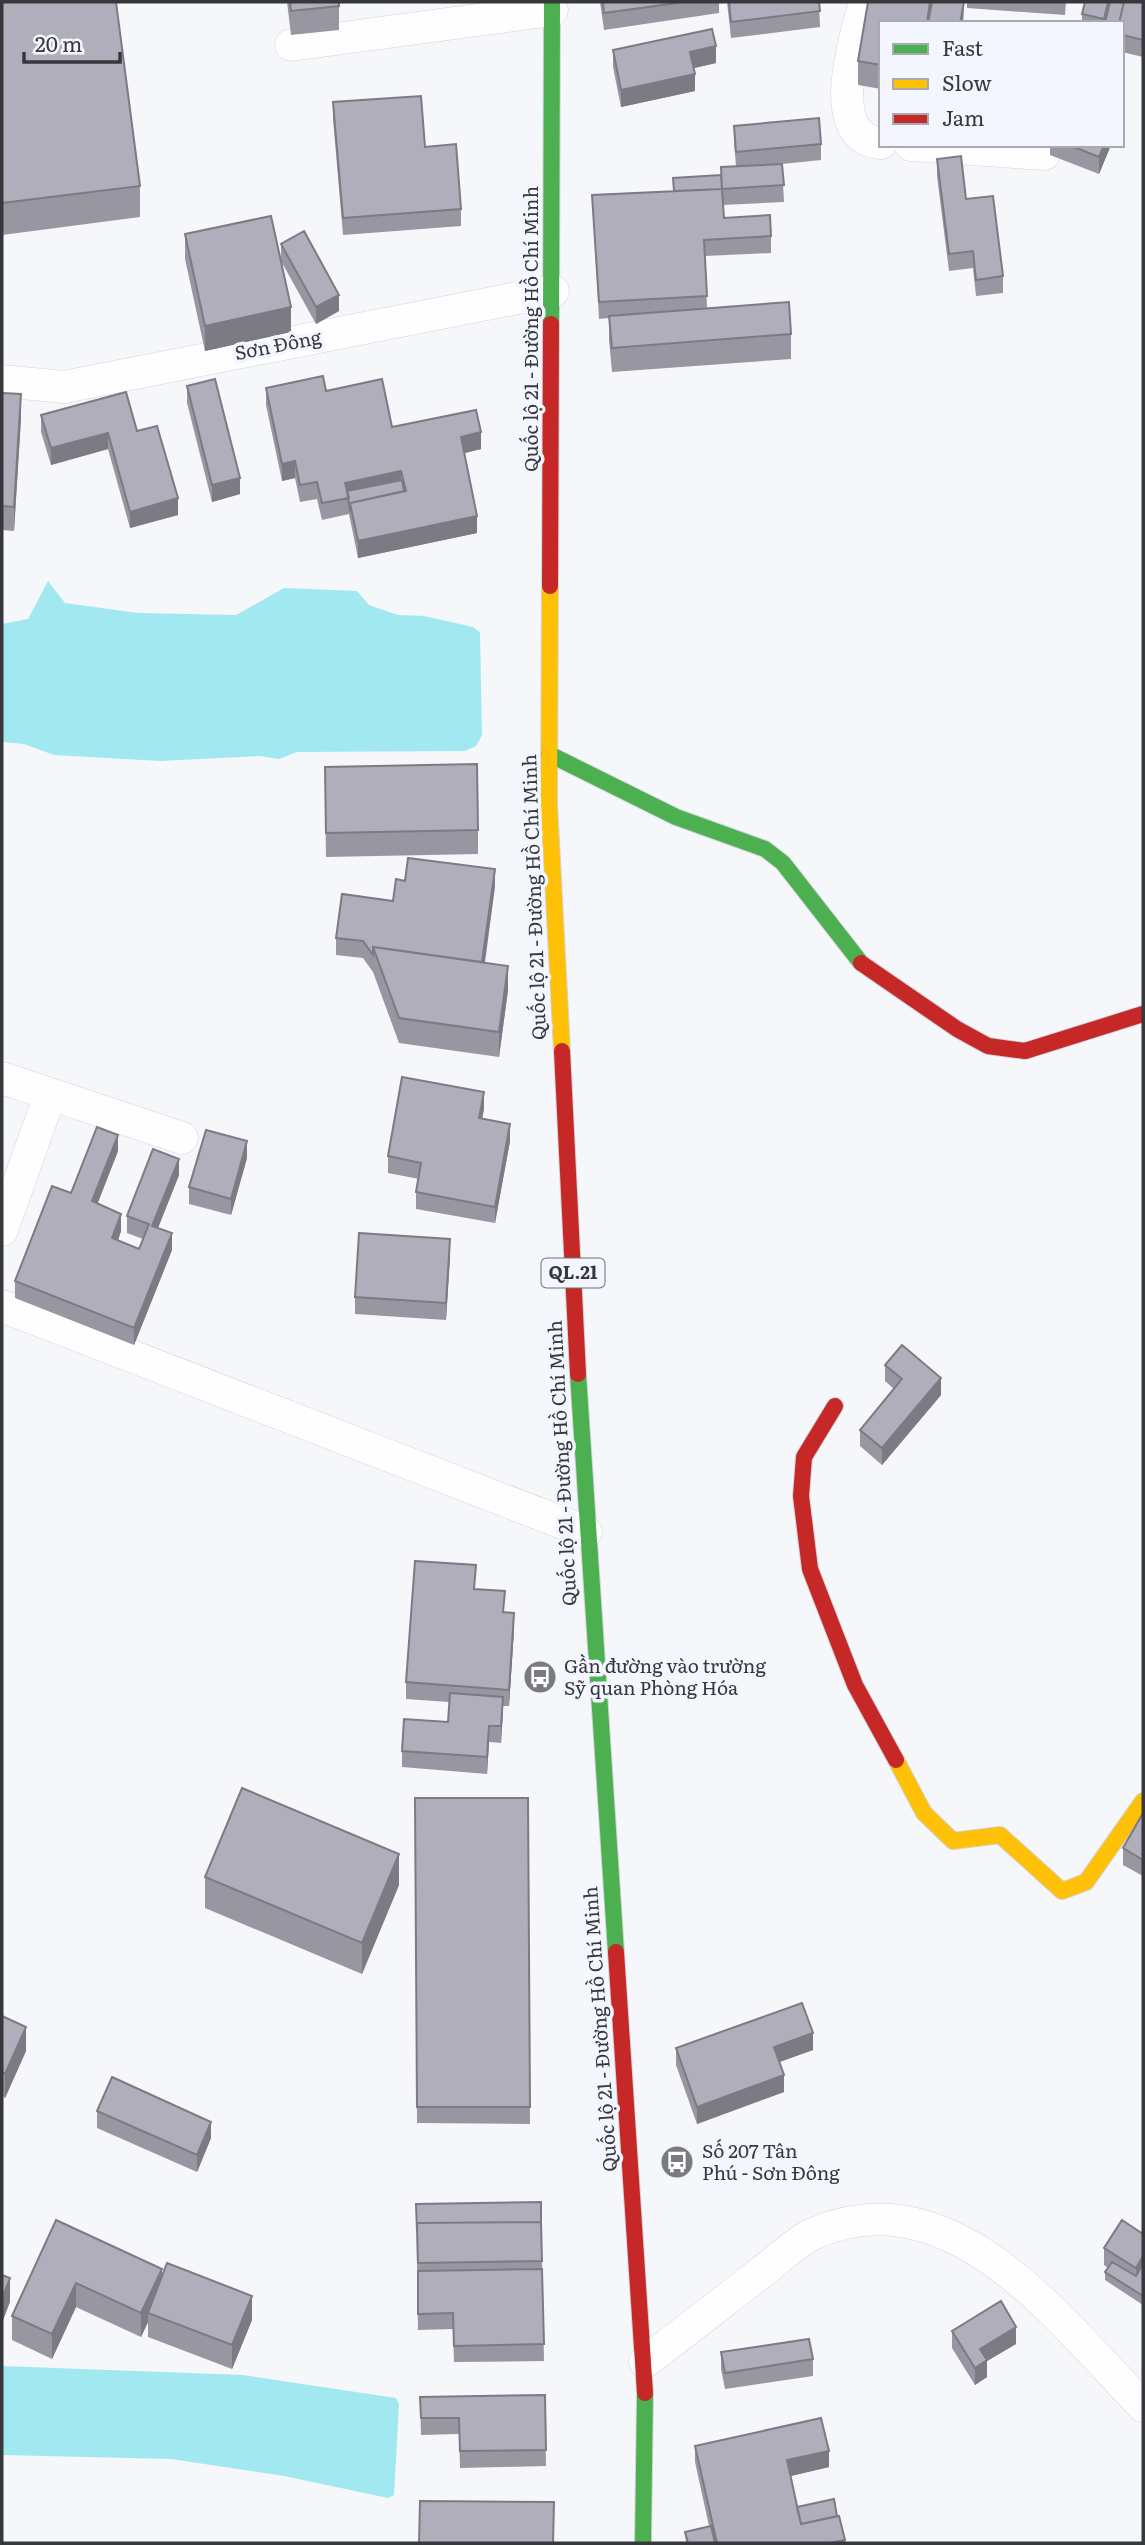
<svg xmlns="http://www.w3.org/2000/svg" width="1145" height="2545" font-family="Literata,serif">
<rect width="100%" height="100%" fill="#f6f7fb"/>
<!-- water -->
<path fill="#a1e8f1" d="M48,581l17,22 73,10 98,2 48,-27 73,3 12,14 29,10 26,1 49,11 7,5 2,103 -6,11 -11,5 -168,1 -18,7 -19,-3 -100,5 -106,-6 -30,-11 -22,-2v-118l26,-5z
M2,2366l241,9 153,23 3,6 -5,91 -6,3 -104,-22 -113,-17 -169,-4z"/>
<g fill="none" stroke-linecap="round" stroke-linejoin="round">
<defs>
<path id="street" d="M865,2c-9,33 -43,137 16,141
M291,45l261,-35
M911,145l133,9
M2,381l62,6 489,-96
M2,1078l180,60
M2,1230l48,-135
M2,1306l584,226
M645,2362c40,-30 79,-61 118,-91 16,-12 34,-30 52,-38 137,-59 244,87 328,173"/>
<path id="fast" d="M551,324l1,-322
M549,754l127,63 89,32 18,14 78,100
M578,1374l38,578
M643,2543l2,-150"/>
<path id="slow" d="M550,586l-1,218 13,247
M896,1760l28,53 29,28 47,-6 62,56 24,-9 57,-81"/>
<path id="jam" d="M550,586l1,-262
M861,963l96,66 31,17 37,5 118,-37
M562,1051l16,323
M835,1406l-31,51 -3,39 9,73 45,116 41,75
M616,1952l29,441"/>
</defs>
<!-- street casing -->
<use href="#street" stroke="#d2d4d7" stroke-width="33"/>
<!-- fast casing -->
<use href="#fast" stroke="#d2d4d7" stroke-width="18"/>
<!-- slow casing -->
<use href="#slow" stroke="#d2d4d7" stroke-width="18"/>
<!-- jam casing -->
<use href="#jam" stroke="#d2d4d7" stroke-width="18"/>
<!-- street -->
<use href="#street" stroke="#fefefe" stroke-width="32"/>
<!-- fast -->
<use href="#fast" stroke="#4caf50" stroke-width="16"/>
<!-- slow -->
<use href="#slow" stroke="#ffc107" stroke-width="16"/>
<!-- jam -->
<use href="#jam" stroke="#c62828" stroke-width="16"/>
</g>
<!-- wall -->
<path fill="#9896a1" d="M2,2l138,184v31l-138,18z
M287,2h52v28l-48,5z
M600,2h119v11l-115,17z
M727,2h92l1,25 -89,11z
M868,2h96l-1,21h-82v66l-23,-4v-24z
M967,2h99l-1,13 -98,-7z
M1143,2v55l-21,-5v-29h-40v-9z
M613,50l103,13 -22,5 1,23 -74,16 -8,-40z
M333,102l92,45 36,62v17l-118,9 -10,-116z
M734,126l87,18v16l-39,4 2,38 -61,3 1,13 47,18v17l-66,3 2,52 84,26v25l-179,13 -3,-32v-22l-10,1 -7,-124 82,-4 47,-16 15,-9 -2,-24z
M1050,145h61l-12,29 -49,-19z
M937,159l29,40 37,77v17l-27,3 -3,-28 -24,3 -12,-95z
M185,234l96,25v-15l58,67 -23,13 -35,-63 10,71 -86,19 -20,-92z
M187,386l53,108 -28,8 -25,-99z
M266,388l60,3 66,36 89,22 -17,4 13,80 -119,25 -9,-44 -27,6 -5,-21 -17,3 -5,-24 -13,3 -16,-76z
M2,393l19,25 -7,113 -12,-1z
M41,415l96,16 41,84 -48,13 -22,-79 -57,16 -10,-33z
M325,791l153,39v24l-152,3z
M405,881l90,5 -10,77 23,27 -9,67 -100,-14 -26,-71 -10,-14 -27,-3v-17l57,-37z
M484,1109l-2,9 28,23 -15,82 -79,-14v-17l3,-13 -31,-6v-17z
M118,1151l-21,53 24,27 -3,10 21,8 4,-10 -16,-6v-17l52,-41 -21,53 14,22 -38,95 -119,-47v-17l56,-88z
M247,1158l-16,57 -42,-11v-17z
M450,1256l-4,64 -91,-6v-17z
M885,1365l56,30 -59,70 -22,-19v-16l34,-41 -9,-8z
M504,1612l10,18 -5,76h-6l-2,37 -12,-1 -2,32 -85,-7v-16l46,-29 1,-20 -43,-3v-17z
M415,1798h113l2,326 -113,-1z
M1143,1813v63l-20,-11v-17z
M205,1877l194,8 -37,89 -157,-66z
M2,2016l24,35 -21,47 -3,-2z
M676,2048l137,2 -34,12 5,30 -87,32 -21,-59z
M97,2111l114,27 -14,34 -100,-44z
M541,2202l3,159 -90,1 -1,-33 -35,1 -2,-126z
M56,2220l106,58 90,42 -20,49 -84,-32v-15l-7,15 -65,-30 -24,52 -40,-19v-24z
M1143,2234v71l-38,-25v-8l3,-4 -4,-3v-17z
M952,2331l64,13 -29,17v16l-12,8 -23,-37z
M721,2352l92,7v17l-88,13 -4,-20z
M545,2395l1,71 -86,2 -1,-34 -38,1 -1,-38z
M695,2446l134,21 -39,9 7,31 48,36h-159l-1,-11 24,-6 -14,-64z"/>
<!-- shaded-wall -->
<path fill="#7c7a83" d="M964,2l-1,21h-3z
M1108,2h4l-5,21h-3z
M716,46v17l-26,6v-17z
M695,74v17l-74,16v-17z
M1104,145h7l-12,29v-17z
M339,295v16l-23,13v-17z
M291,307v25l-86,19v-25z
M21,394v24l-7,113v-24z
M481,432v17l-20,5v-17z
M108,433v16l-57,16v-17z
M295,461v17l-13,3v-17z
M401,471v17l-52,11 -4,-16z
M240,478v16l-28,8v-17z
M178,498v17l-48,13v-16z
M477,516v17l-119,25v-17z
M495,869v17l-14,101v-17z
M508,966v24l-9,67v-25z
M484,1092v17l-5,26v-17z
M510,1124v17l-15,82v-16z
M118,1135v16l-26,67v-17z
M247,1141v17l-16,57v-16z
M179,1159v16l-27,68v-17z
M121,1214v17l-9,24v-17z
M172,1233v17l-38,95v-17z
M450,1239v17l-4,64v-17z
M941,1378v17l-59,70v-17z
M514,1613v17l-5,76v-16z
M503,1697v16l-2,30v-17z
M489,1726v16l-2,32v-17z
M399,1854v31l-37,89v-31z
M26,2027v24l-21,47v-24z
M813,2033v17l-39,14v-17z
M784,2075v17l-87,32v-17z
M211,2122v16l-14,34v-17z
M1143,2256v17l-7,12v-17z
M162,2269v24l-14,20v9l-7,15v-24z
M10,2278v24l-8,21v-24z
M76,2283v24l-24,52v-25z
M252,2296v24l-20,49v-24z
M1016,2327v17l-29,17v16l-12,8v-17l5,-19z
M829,2451v16l-42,10v-17z
M845,2540v3h-16z"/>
<!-- building -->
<path fill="#b1aebb" stroke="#7c7a83" stroke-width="2" d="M2,2h114l24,184 -138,17z
M290,2h49v4l-48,5z
M603,2h81l-80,11z
M729,2h90l1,9 -89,11z
M868,2h62l-3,21h-46v42l-23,-4z
M932,2h32l-4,21h-32z
M1085,2h23l-4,17 -22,-5z
M1110,2h14l-5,21h-14z
M1124,2h19v38l-21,-5v-12h-3z
M712,29l4,17 -26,6 5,22 -74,16 -8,-40z
M421,96l4,51 31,-3 5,65 -118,9 -10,-116z
M819,118l2,26 -85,8 -2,-26z
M1069,145h35l-5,12z
M961,156l5,43 27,-3 10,80 -27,4 -3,-29 -24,3 -12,-95z
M782,164l2,21 -62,4 -1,-22z
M721,175l1,14 -48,2 -1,-13z
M722,189l2,29 46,-3 1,21 -67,4 3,56 -108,6 -7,-107z
M271,216l20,91 -86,19 -20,-92z
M304,231l35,64 -23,12 -35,-63z
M789,302l2,32 -179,14 -3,-32z
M323,376l3,15 56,-12 10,48 84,-17 5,22 -20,5 16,79 -119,25 -8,-38 56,-12 -5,-20 -56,12 4,15 -27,5 -5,-21 -17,3 -5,-24 -13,3 -16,-76z
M215,379l25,99 -28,7 -25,-99z
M126,392l11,39 20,-5 21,72 -48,14 -22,-79 -57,15 -10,-33z
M2,393l19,1 -7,113 -12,-1z
M402,480l2,11 -54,12v8l-3,-20z
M477,764l1,66 -152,3 -1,-66z
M408,858l87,11 -13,93 -109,-15v8l-10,-14 -27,-3 6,-44 51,7 3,-22 9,2z
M373,947l135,19 -9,66 -100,-14z
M402,1077l82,15 -5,26 31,6 -15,83 -79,-15 5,-29 -33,-7z
M97,1127l21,8 -26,66 29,13 -9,24 27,11 10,-25 -22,-8 26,-67 26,10 -27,67 20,7 -38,95 -119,-47 37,-95 19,7z
M206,1130l41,11 -16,58 -42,-12z
M359,1233l91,6 -4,64 -91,-6z
M902,1345l39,33 -59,70 -22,-18 42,-51 -17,-14z
M415,1561l61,4 -2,24 31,2 -2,21 11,1 -5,77 -103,-8z
M450,1693l53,4 -2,29h-12l-2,31 -85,-6 2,-32 44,3z
M242,1788l157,66 -37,89 -157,-66z
M415,1798h113l2,309h-113z
M1143,1813v47l-20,-12z
M802,2003l11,30 -39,14 10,28 -87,32 -21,-59z
M2,2016l24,11 -21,47 -3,-2z
M112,2077l99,45 -14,33 -100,-44z
M541,2202v20l-124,1v8l-1,-27z
M56,2220l106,49 -21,44 -65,-30 -24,51 -40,-18z
M1122,2220l21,14v22l-7,12 -32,-20z
M541,2222l1,39 -124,2 -1,-40z
M1112,2262l24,14 7,-12v32l-38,-24z
M167,2263l85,33 -20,49 -84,-32z
M542,2269l2,75 -90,2 -1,-33 -35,1v-43z
M2,2275l8,3 -8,21z
M1001,2301l15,26 -36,22 7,11 -12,8 -23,-37z
M809,2339l4,20 -88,14 -4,-21z
M545,2395l1,55 -86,1 -1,-33h-38l-1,-21z
M821,2418l8,33 -42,9 14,64 38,-8 6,24 -16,3h-112l-22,-97z
M834,2499l3,17 -36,8 -4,-17z
M420,2501l134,1 -1,41h-134z
M711,2526l4,17h-27l-3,-11z"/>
<!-- icons -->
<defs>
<symbol id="bus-disc" viewBox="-11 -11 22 22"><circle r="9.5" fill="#797b7e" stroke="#f3f6fe"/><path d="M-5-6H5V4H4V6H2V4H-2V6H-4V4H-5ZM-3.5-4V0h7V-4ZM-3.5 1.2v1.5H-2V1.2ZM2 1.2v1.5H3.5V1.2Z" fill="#fff"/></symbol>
</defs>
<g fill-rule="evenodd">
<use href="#bus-disc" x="521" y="1658" width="38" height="38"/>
<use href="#bus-disc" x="658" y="2143" width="38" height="38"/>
</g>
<g text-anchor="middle" stroke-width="7" stroke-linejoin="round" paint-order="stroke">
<!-- shield labels -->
<rect fill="#f3f6fe" stroke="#6f7176" stroke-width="2" x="541.5" y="1258.5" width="63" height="29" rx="5"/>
<g font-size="18" font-weight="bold" fill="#36383b">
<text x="573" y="1279">QL.21</text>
</g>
<!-- street labels -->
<g font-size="19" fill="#36383b" stroke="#f3f6fe">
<text transform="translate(531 329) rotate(-90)" y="7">Quốc lộ 21 - Đường Hồ Chí Minh</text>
<text transform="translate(278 345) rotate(-11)" y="7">Sơn Đông</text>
<text transform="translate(534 897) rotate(-92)" y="7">Quốc lộ 21 - Đường Hồ Chí Minh</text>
<text transform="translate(562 1463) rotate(-93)" y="7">Quốc lộ 21 - Đường Hồ Chí Minh</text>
<text transform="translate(600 2029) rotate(-94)" y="7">Quốc lộ 21 - Đường Hồ Chí Minh</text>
</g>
<!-- poi labels -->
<g font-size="19" fill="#36383b" stroke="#f3f6fe" text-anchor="start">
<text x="564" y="1673">Gần đường vào trường<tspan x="564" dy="22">Sỹ quan Phòng Hóa</tspan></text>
<text x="702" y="2158">Số 207 Tân<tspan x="702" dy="22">Phú - Sơn Đông</tspan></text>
</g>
</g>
<!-- border -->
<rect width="1145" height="2545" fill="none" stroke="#36383b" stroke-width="7"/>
<!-- legend -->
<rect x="879" y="21" width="245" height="126" fill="#f3f6fe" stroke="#a7aab0" stroke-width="2"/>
<rect x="893" y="44" width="35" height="10" fill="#4caf50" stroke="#a7aab0" stroke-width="2"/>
<text x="942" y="56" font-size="21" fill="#36383b">Fast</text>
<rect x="893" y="79" width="35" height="10" fill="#ffc107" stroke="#a7aab0" stroke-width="2"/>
<text x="942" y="91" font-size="21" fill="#36383b">Slow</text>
<rect x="893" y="114" width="35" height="10" fill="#c62828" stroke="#a7aab0" stroke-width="2"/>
<text x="942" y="126" font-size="21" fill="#36383b">Jam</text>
<!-- scale -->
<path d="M24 52v10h96v-10" fill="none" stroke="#36383b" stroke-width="3.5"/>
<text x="35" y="52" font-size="21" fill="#36383b" stroke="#f3f6fe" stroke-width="5" paint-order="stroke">20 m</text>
</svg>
